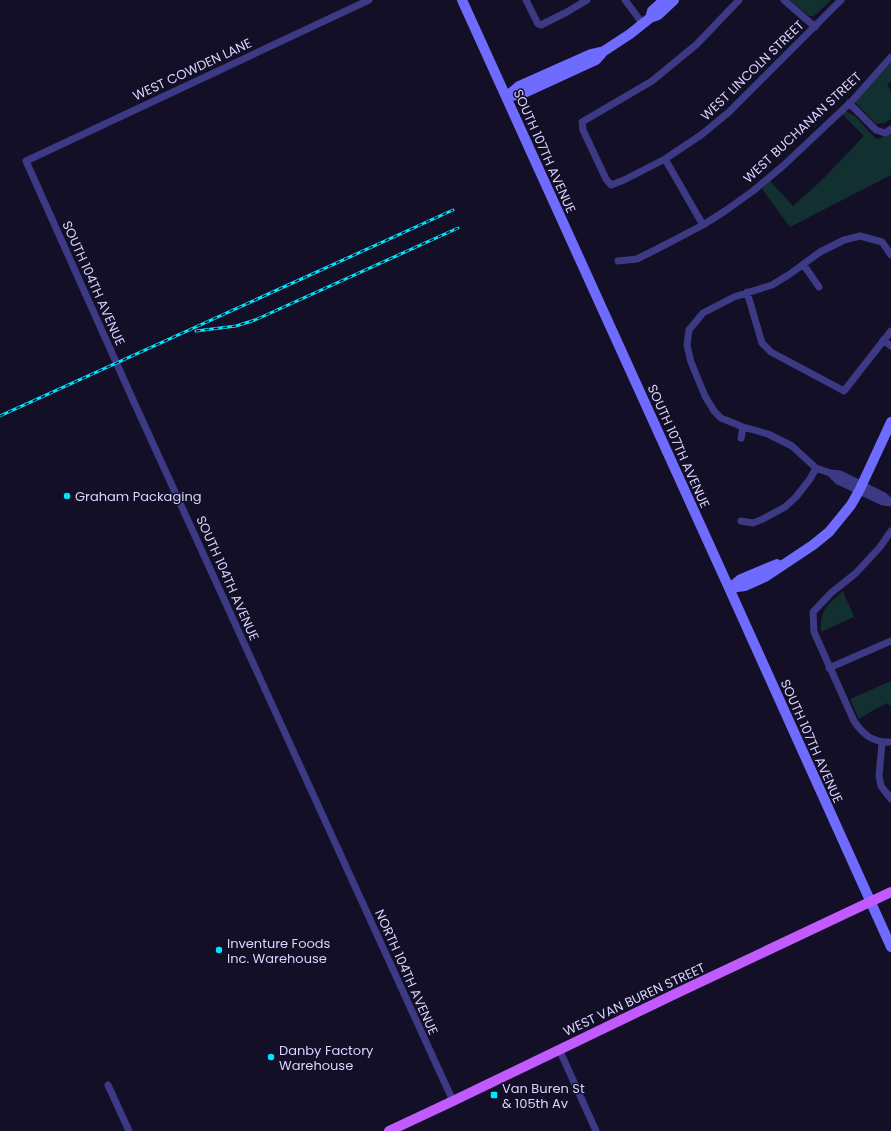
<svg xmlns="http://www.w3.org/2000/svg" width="891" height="1131" font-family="Poppins,sans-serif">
<rect width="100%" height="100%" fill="#130f26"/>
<!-- green -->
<path fill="#12302f" d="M790,0h41l-17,16h-5z
M891,63v19l-4,2 4,7v28l-7,4 -8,1 -20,-21v-3z
M846,111l9,5 20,22 4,1 12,-6v42l-101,52 -28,-38 8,-8 23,25 28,-25 43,-45 -22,-22z
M843,591l11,26 -33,15c-2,-21 7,-28 22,-41z
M891,681v24l-2,1 -1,-3 -13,6 -16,10 -9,-20z"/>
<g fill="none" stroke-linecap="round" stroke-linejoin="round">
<!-- street -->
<path stroke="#3d3a85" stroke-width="7" d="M369,0l-343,161 107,239 320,701
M526,0l12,24 3,1 26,-13 20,-12
M625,0l18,24
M739,0l-42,44 -45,37 -70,41 1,8 23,49 5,6 13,-5 41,-21 36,-24 28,-23 112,-112
M784,0l31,27
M849,103l27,27 9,3 6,-4
M665,159l38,66
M891,255l-9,-13 -22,-6 -16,4 -24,12 -30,22 -18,11 -38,12 -31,16 -14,17 -2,15 4,17 14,34 9,15 7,7 22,9 25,7 24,12 24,22 14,5 10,1 44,22 7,6
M618,261l19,-2 20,-10 46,-24 22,-14 28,-20 31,-26 68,-64 39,-44
M803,264l16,23
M747,292l15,51 9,9 73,39 47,-60
M883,340l8,6
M741,438l2,-11
M830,473l8,8 45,21 8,1
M741,521l12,2 10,-4 22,-12 11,-10 14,-18 6,-11
M891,531l-11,16 -24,26 -25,20 -18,19 1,20 40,89c9,14 20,22 37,21
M829,668l62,-27
M882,743l-3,33 2,10 10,13
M559,1049l37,82
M108,1085l21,46"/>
<!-- secondary -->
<path stroke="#6f6bff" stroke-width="10" d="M462,0l267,588 162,359
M650,18l2,-7 12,-11
M506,97l16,-3 74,-34 8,-9 26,-17 20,-16 8,-3 16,-15
M506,97l13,-11 72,-32 13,-3
M731,587l10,-8 36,-15
M729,588l16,-2 20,-9 48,-32 16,-13 22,-27 8,-14 32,-69"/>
<!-- primary -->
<path stroke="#c25bff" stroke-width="10" d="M389,1131l64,-30 224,-108 214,-101"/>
<defs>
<path id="rail" d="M196,331l40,-5 19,-6 203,-92
M0,416l453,-206"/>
</defs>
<!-- rail casing -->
<use href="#rail" stroke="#00e5ff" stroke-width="3"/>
<!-- rail -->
<use href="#rail" stroke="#130f26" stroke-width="1.5" stroke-dasharray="4.5" stroke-linecap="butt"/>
</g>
<!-- markers -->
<g fill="#00e5ff" stroke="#130f26" stroke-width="1.5">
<circle cx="67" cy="496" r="4"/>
<circle cx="219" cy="950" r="4"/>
<circle cx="271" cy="1057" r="4"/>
<rect x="490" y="1091" width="8" height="8" rx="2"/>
</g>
<g text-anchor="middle" stroke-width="3" stroke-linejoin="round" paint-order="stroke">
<!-- street labels -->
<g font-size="13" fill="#d9d4ff" stroke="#130f26">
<text transform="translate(192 69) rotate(-25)" y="5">WEST COWDEN LANE</text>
<text transform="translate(752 70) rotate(-44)" y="5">WEST LINCOLN STREET</text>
<text transform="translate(802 127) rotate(-43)" y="5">WEST BUCHANAN STREET</text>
<text transform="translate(545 151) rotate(66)" y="5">SOUTH 107TH AVENUE</text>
<text transform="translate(94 283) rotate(66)" y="5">SOUTH 104TH AVENUE</text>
<text transform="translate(679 446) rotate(66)" y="5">SOUTH 107TH AVENUE</text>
<text transform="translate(228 578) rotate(66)" y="5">SOUTH 104TH AVENUE</text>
<text transform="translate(812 741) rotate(66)" y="5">SOUTH 107TH AVENUE</text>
<text transform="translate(407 972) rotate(66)" y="5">NORTH 104TH AVENUE</text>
<text transform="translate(634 999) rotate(-25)" y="5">WEST VAN BUREN STREET</text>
</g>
<!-- poi labels -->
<g font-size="13" fill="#d9d4ff" stroke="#130f26" text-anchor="start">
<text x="75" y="501">Graham Packaging</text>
<text x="227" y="948">Inventure Foods<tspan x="227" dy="15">Inc. Warehouse</tspan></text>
<text x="279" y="1055">Danby Factory<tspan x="279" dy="15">Warehouse</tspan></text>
<text x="502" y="1093">Van Buren St<tspan x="502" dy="15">&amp; 105th Av</tspan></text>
</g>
</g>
</svg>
